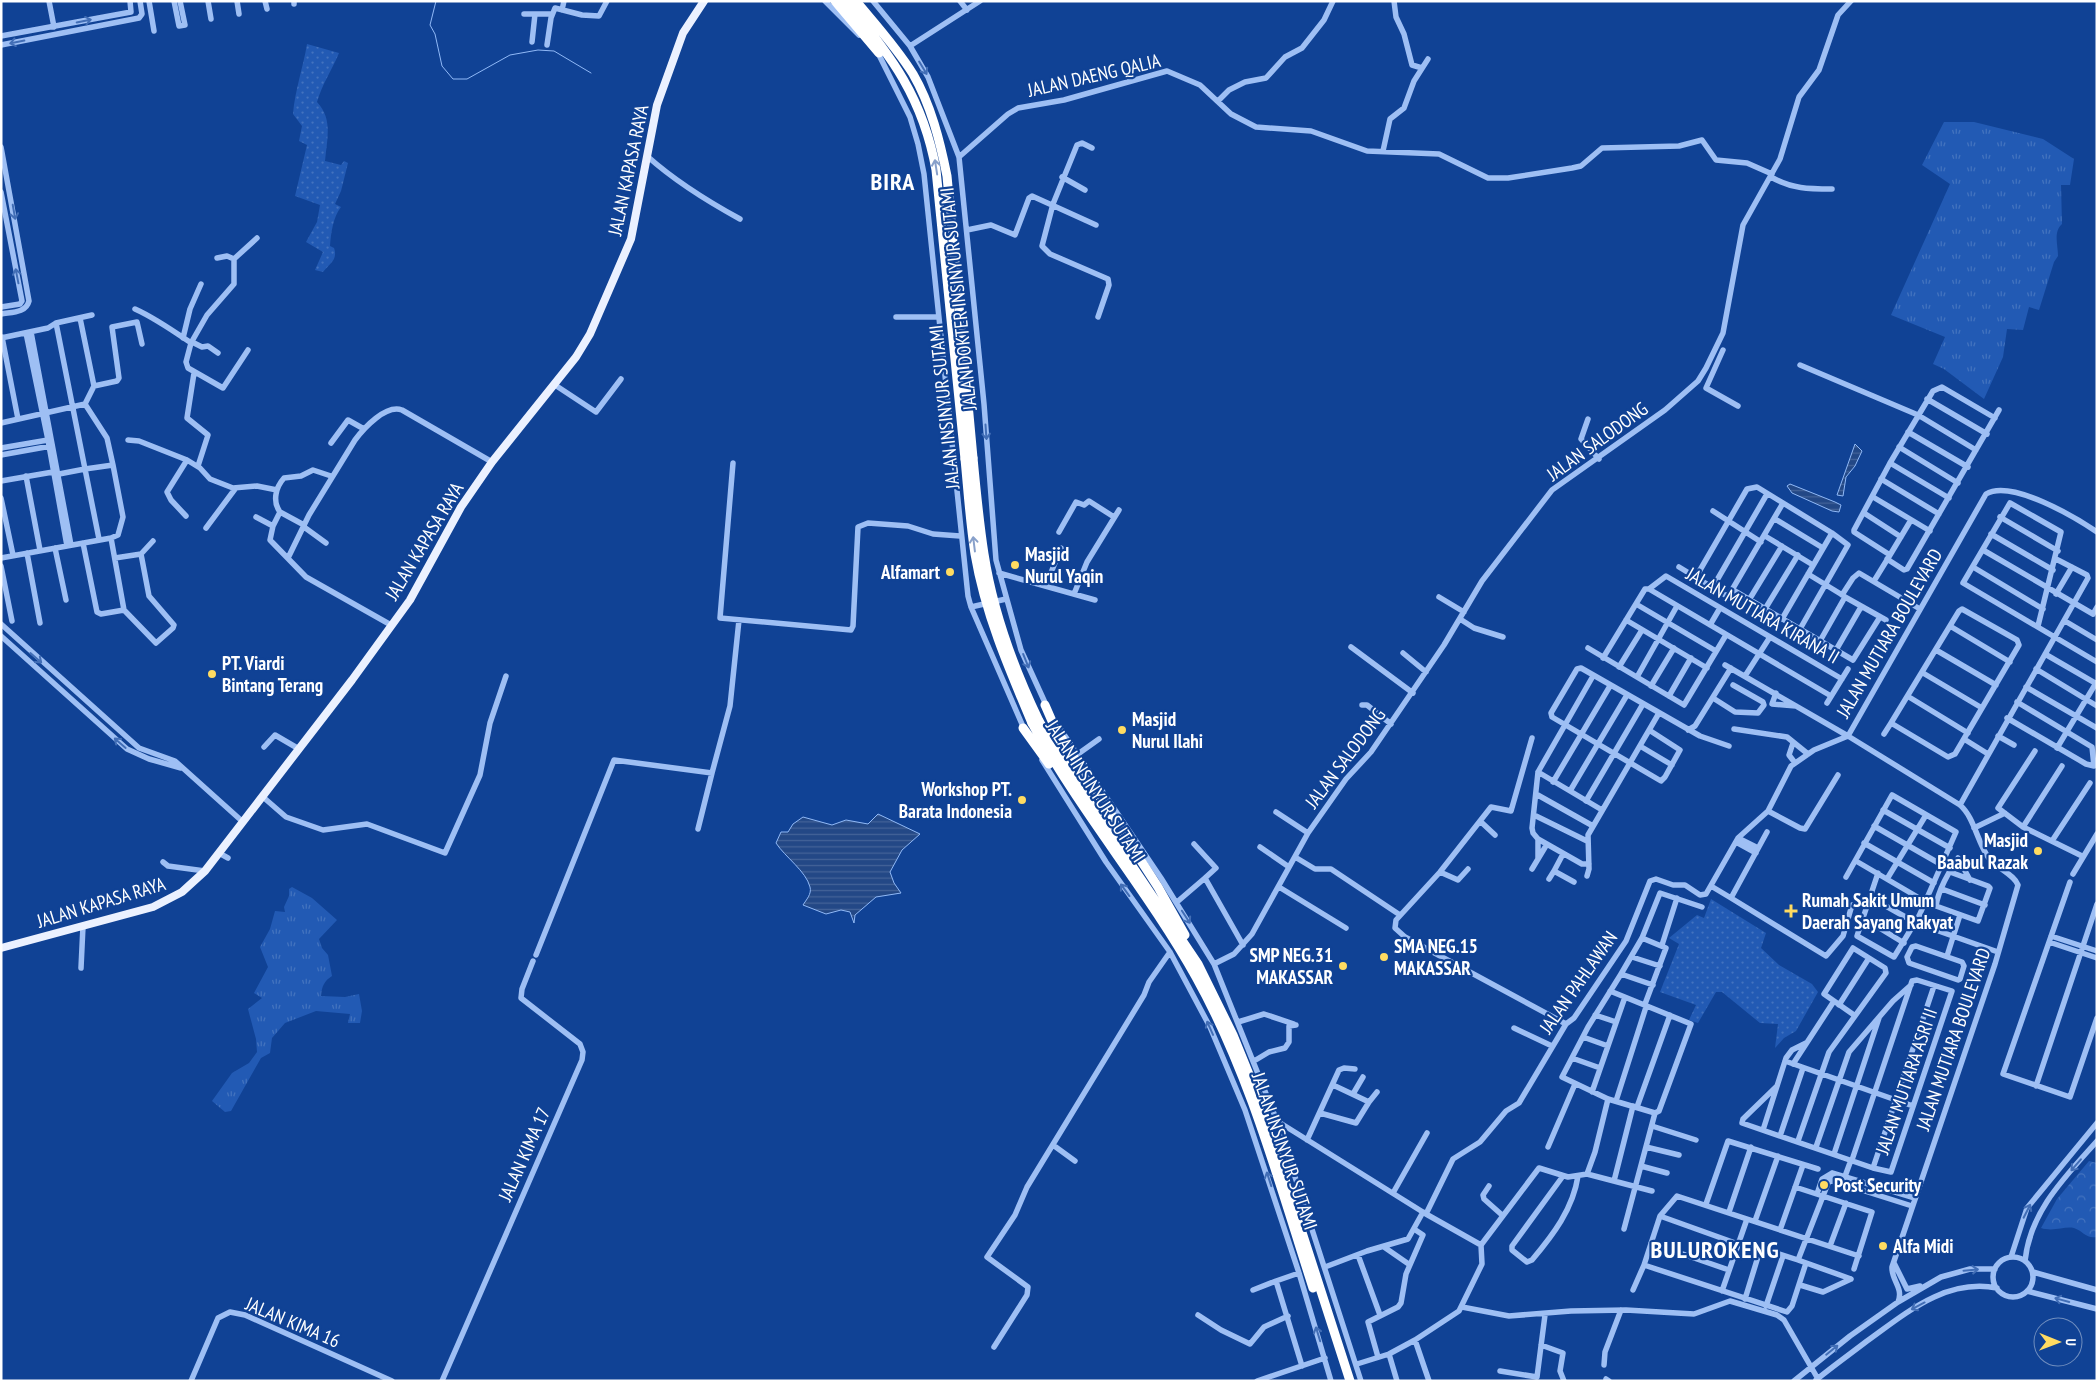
<svg xmlns="http://www.w3.org/2000/svg" width="2098" height="1382" font-family="'PT Sans Narrow',sans-serif">
<defs>
<pattern id="grass-tufts" width="24" height="20" patternUnits="userSpaceOnUse" patternTransform="scale(1.25)"><rect width="24" height="20" fill="#225ab4"/><path d="M3 7l-1-3M5 7V3M7 7l1-3M15 17l-1-3M17 17v-4M19 17l1-3" fill="none" stroke="#4373bf"/></pattern>
<pattern id="forest-crowns" width="20" height="18" patternUnits="userSpaceOnUse" patternTransform="scale(1.25)"><rect width="20" height="18" fill="#225ab4"/><path d="M2 6a3 3 0 1 1 6 0M12 15a3 3 0 1 1 6 0" fill="none" stroke="#4373bf"/></pattern>
<pattern id="garden-dots" width="8" height="8" patternUnits="userSpaceOnUse" patternTransform="scale(1.25)"><rect width="8" height="8" fill="#225ab4"/><path d="M2 2h.1M6 6h.1" fill="none" stroke="#4373bf" stroke-width="1.8" stroke-linecap="round"/></pattern>
<pattern id="water-rules" width="6" height="5" patternUnits="userSpaceOnUse" patternTransform="scale(1.25)"><rect width="6" height="5" fill="#234886"/><path d="M0 2.5h6" fill="none" stroke="#446398"/></pattern>
</defs>
<rect width="100%" height="100%" fill="#104295"/>
<!-- grass -->
<path fill="url(#grass-tufts)" d="M1944,122h30l69,17 31,20 -4,26h-9l1,39c-9,8 -4,21 -4,32l-4,6 -15,48 -10,-3 -6,23 -16,-1 -4,28 -19,42 -40,-30 -11,-5 12,-27 -54,-22 59,-131 -28,-19z
M292,887l20,11 25,22 -18,19 3,9 6,7 4,21c-8,5 -10,10 -11,20l24,1 14,-3 3,17 -2,12h-12l2,-9 -34,-3 -31,12 -13,15 -2,15 -9,5 -30,53 -6,1 -13,-11 20,-28 17,-10 8,-11 -1,-13 -8,-30 14,-11 -8,-5 14,-26 -8,-20 10,-18 5,-18 10,1 -1,-5 5,-11v-7z"/>
<!-- forest -->
<path fill="url(#forest-crowns)" d="M2089,1161l8,2v74c-11,2 -14,-6 -23,-9 -10,-2 -20,4 -33,0l16,-29z"/>
<!-- garden -->
<path fill="url(#garden-dots)" d="M307,44l32,9c-7,17 -17,31 -22,49 16,17 10,37 8,59l16,4 3,-4 4,2 -7,28 -6,13 6,3c-8,10 -10,26 -11,39l4,2c4,12 -4,15 -11,24l-8,-2 8,-18 -17,-10 11,-20 3,-17 -25,-9 12,-51 -8,-4 3,-15 -9,-12c2,-24 10,-46 14,-70z
M1711,899l55,34 -5,15 18,17 33,19 6,8 -22,39 -12,7 -9,10 3,-24 -18,-1 -38,-31h-6l-18,31 -9,-3 7,-15 -36,-13 19,-48 -10,-6 28,-23 7,3z"/>
<!-- water -->
<path fill="url(#water-rules)" stroke="#90b9f7" d="M1855,444l7,7 -7,15 -9,11 -3,19 -6,-1z
M1790,484l45,18 6,3 -2,7 -7,-1 -40,-18 -5,-7z
M878,814l42,20 -18,16 -12,22 4,11 7,10 -25,4 -21,18 -1,8 -4,-11 -9,-2 -15,4 -23,-9c3,-5 9,-11 7,-18 -4,-16 -25,-30 -34,-44l5,-11h7l5,-8 10,-7 29,8 14,-5 22,4z"/>
<g fill="none" stroke-linecap="round" stroke-linejoin="round">
<!-- stream -->
<path stroke="#90b9f7" stroke-width="1" d="M436,1l-6,24 5,9 7,32 11,13h14l43,-24 28,-5 16,1 37,22"/>
<!-- minor -->
<path stroke="#9ebff4" stroke-width="5.5" d="M49,1l5,26
M149,1l5,30
M174,1l5,25 6,-1 -5,-24
M208,1l3,18
M237,1l2,13
M265,1l2,8
M294,1v3
M825,1l34,34
M873,1l37,45 18,31 31,80 25,247 12,156 25,90 26,57
M960,1l7,9
M1394,1l2,16 8,17 8,31 10,3
M562,10l2,-9
M524,14h28
M1,36l130,-24 -1,-11
M532,42l3,-28
M1,45l138,-27 3,-4 -2,-13
M547,45l4,-27 4,-10 27,7 17,1 8,-15
M910,46l70,-45
M877,51l33,66 8,27 6,30 44,422 3,11 54,124
M1218,101l11,-11 16,-8 21,-4 19,-21 17,-9 22,-28 9,-19
M1,147l28,154c-3,12 -17,11 -28,13
M1092,148l-10,-5 -5,2 -24,59 -11,42 8,8 58,25 1,6 -11,32
M1383,151l7,-32 14,-11 10,-27 14,-22
M647,156c29,26 60,45 93,63
M959,157l49,-43 10,-6 46,-8 103,-29 33,14 31,29 25,13 55,4 56,20 72,3 49,24h20l64,-10 9,-2 21,-18 77,-2 23,-6 14,20 31,3 25,11
M1062,177l23,13
M1771,177c21,12 38,12 61,12
M1,192l21,109 -2,3 -19,3
M967,230l24,-5 24,10 14,-37 3,-2 64,29
M217,258l10,-2 7,3
M234,259v25l-27,31 -16,28 -5,19 2,6 35,20 25,-38
M234,259l23,-21
M135,309c20,9 37,21 56,34
M896,317h42
M56,323l29,146 -26,5
M31,332l40,213
M2,337l16,82
M1,338l47,-10 8,-5 36,-8
M183,338l7,-29 11,-25
M192,342l10,5 6,-1 10,7
M1723,350l-17,38 32,18
M1800,365l118,50 58,35
M194,373l-7,45 21,17 -10,31
M555,385l41,27 25,-33
M94,386l23,-5 2,-3 -7,-51 25,-5 5,22
M1927,399l60,35
M85,404l22,34 6,27 -28,4 14,70
M1588,419l-7,20 18,20
M1,423l84,-19 9,-18 -14,-68
M1908,432l60,35
M50,439l-2,1 19,106
M128,440l11,1 48,19 13,8 10,11 23,9 24,-2 20,4
M331,443l17,-23 16,9
M1899,447l59,36
M1,448l47,-8 -22,-107
M1,455l50,-9
M733,463l-13,155 131,12 2,-4 5,-99 10,-4 40,3 25,8 27,2
M1890,463l59,35
M26,476l14,74
M331,476l-18,-6 -12,6 -17,2c-8,9 -12,23 -4,34l-7,14 -3,14 36,37 85,48
M1881,479l58,35
M1,481l52,-9
M1873,497l57,34
M1,498l12,57
M1713,511l48,31
M280,512l24,13
M1864,513l37,24
M186,516l-15,-16 -4,-8 20,-32
M256,517l17,9
M2000,517l58,34
M1775,519l48,29
M304,527l22,16
M206,528l29,-39
M1059,532l17,-30 8,3 5,-4 25,16
M1991,534l62,36
M1765,536l48,29
M111,538l13,72 32,33 17,-15 1,-3 -25,-29 -8,-42
M83,543l14,69 4,2 23,-4
M55,548l11,52
M1983,550l110,64 4,-7
M27,553l13,70
M1890,555l21,-35
M1,558l110,-20 7,-3 5,-18 -10,-52
M115,558l26,-4 12,-13
M288,558l21,-43 46,-75c9,-12 31,-36 47,-30l90,52
M1887,559l17,11 3,-1 92,-159
M1,566l11,55
M1679,567l46,28h4l54,-92
M1973,567l70,42
M999,573l96,27
M1808,574l36,22
M1696,577l51,-88 10,-2 75,46 16,12 -48,84
M1874,581l16,-26 -36,-23v-2l36,-67 43,-72 9,-4 53,31
M1046,585l15,-37
M1713,587l54,-93
M1649,589l182,107
M1733,590l120,70 27,-43
M1074,594l13,-32 32,-52
M2056,594l16,-27
M1842,595l11,-17 6,-5 61,36
M1439,597l25,15
M1749,600l33,-54
M1636,604l80,47
M971,607l35,-8
M1765,609l33,-54
M1962,609l55,31 2,5 -64,109 -7,3 -57,-34 68,-112z
M1460,619l14,9 29,9
M1782,619l50,-86
M1626,620l81,48
M2065,621l32,19
M1,624l138,124 36,13 68,61
M1710,625l10,-17
M1950,626l60,36
M2038,626l23,-94 -51,-29 -47,80 134,79
M1,636l126,113 22,10 32,9
M1820,641l25,-44 41,23
M1351,647l62,46
M1588,648l96,57 42,-70
M1836,650l25,-43
M1936,650l60,35
M1403,653l23,19
M2045,654l52,30
M1603,658l42,-69h4l17,-13 176,103
M1725,665l123,71 112,69c14,12 17,36 28,52 9,12 26,17 30,28l-23,79 -103,303c-1,13 12,21 6,35
M1619,667l23,-37
M2036,669l61,37
M1923,673l59,35
M1745,676l25,-39
M1637,677l40,-71
M1651,686l23,-38
M2026,687l71,41
M1776,693l-4,11 24,2
M1669,696l22,-38
M1909,697l59,36
M1713,698l22,14 23,1 6,-8 -1,-3 -30,-17
M1827,703l21,-34
M1362,705h5l24,19
M2007,718l79,46 8,2 -2,-19 -75,-45
M1734,729l53,8 21,17
M1061,730l100,148 53,86 63,157 84,260
M1649,730l31,20 -15,27 -4,4 -109,-64 -1,-4 26,-44 4,-1 119,68 29,10
M1688,730l7,-4 36,-58
M1884,734l7,-11
M1848,736l138,-242c25,-15 89,23 111,38
M1998,736l16,9
M1532,738l-21,73 -20,-4 -51,65 -44,48 -1,8 10,9 161,87
M1964,739l24,15
M1793,743l-4,12 6,8
M1640,746l32,19
M264,747l11,-12 24,14
M2057,748l39,-65
M2035,751l-37,57 25,19 59,29
M1078,754l21,-15
M1042,760l64,102 64,90 40,75 35,83 54,163 32,108
M1538,772l64,38
M1553,782l57,-96
M1570,791l57,-96
M1536,794l57,32
M263,797l23,20 37,13 44,-6 78,29 35,-78 10,-52 16,-47
M1586,801l57,-97
M1960,805l128,-227 -1,-3 -31,-16
M1883,810l67,38
M1768,811l32,17 5,1 33,-54
M1276,812l32,21
M1534,815l53,26
M1480,821l15,14
M1874,826l68,39
M2023,827l39,-61
M1974,828l31,-15
M698,829l14,-56
M1738,838l20,10
M1538,839v19
M2052,841l38,-58
M1736,842l20,11
M1864,843l70,40
M1194,844l22,24 -11,10 38,67
M1260,847l29,20
M219,853l9,5
M1563,854l-9,17 20,11
M1295,857l20,12h16l69,46
M1856,861l70,41
M163,862l5,4 37,5
M1589,864h-7l-44,-25 -5,-6 -1,-5 6,-56 55,-96
M1532,869l15,-25
M1440,872l18,8 10,-11
M1950,872l38,14 2,2 -12,33 -42,-15c2,-15 13,-35 22,-48l12,22
M2073,874l24,-40
M1587,876l2,-7 -1,-34 71,-122
M1846,877l46,-82 64,37 -37,84 -25,41 -37,-21 21,-63
M1549,879l5,-8
M1887,879l39,-64
M2070,882l-67,192 67,23 27,-79
M1711,886l20,12 36,-66
M1279,887l67,41
M1942,889l43,16
M1870,897l46,26 82,29
M1731,898l95,58 17,-20 9,-31
M1177,902l28,-24
M1863,918l41,25
M2051,936l46,15
M1642,938l24,10 -21,56
M2049,942l48,16
M1662,945l15,-47
M1916,946l46,16 2,4 -4,13 -2,1 -49,-17 -2,-6 5,-10z
M536,955l78,-195 98,13 18,-67 9,-86
M1947,956l13,-41
M1632,957l28,9
M1214,964l20,-10 18,-20 56,-101 38,-54 25,-27 73,-107 38,-64 70,-91 113,-80 33,-29 8,-13 17,-35 20,-108 37,-66 19,-62 20,-27 19,-55 13,-14
M81,968l2,-42
M1621,974l21,-36 18,-45 42,14
M1610,991l81,33 -32,87 -4,2
M1839,1005l30,-47
M1595,1015l21,7
M1238,1022l26,-8 30,10
M1514,1028l38,18
M1583,1037l25,9
M1572,1058l28,10
M1254,1061l15,-9 16,-4 4,-6v-16l7,-1
M1785,1061l128,45
M1793,1064l41,-63
M1333,1085l36,17 8,-10
M1777,1086l-34,33 -1,4 131,45 18,4 61,-181 -35,-11 -5,1 -60,179
M2036,1086l61,-182
M1592,1092l33,-95
M1353,1094l10,-17
M1616,1101l30,-94
M1637,1107l33,-92
M1320,1113l36,10 13,-21
M1277,1121l149,93 27,-55 27,-17 26,-31 13,-8 47,-79 8,-6 52,-77 24,-60 6,-2 17,6h12l15,10 6,-1 32,-56 30,-27 23,-45 23,-16 34,-14
M1652,1126l44,14
M1763,1130l23,-72 6,-8 14,-7
M1780,1136l23,-68
M1307,1140l32,-70 5,-2 11,1
M1798,1141l31,-89 57,-79 -1,-5 -32,-20 -29,46 30,21
M1053,1145l22,16
M1548,1147l27,-63
M1646,1147l33,8
M1816,1147l33,-95 44,-51 18,-16
M1834,1154l45,-136
M1641,1166l26,7
M1873,1168l61,-182
M1832,1173l-34,87 53,19
M1587,1174l8,-22 13,-53
M1563,1176l-51,70v4l15,12 5,-2c21,-25 41,-51 46,-84
M1844,1179l7,-19
M1830,1180l82,26
M1614,1181l19,-75
M1489,1186l-6,9 1,4 18,16
M1795,1187l77,25 -18,57
M1393,1193l34,-60
M1817,1194l5,-15 10,-6 83,25
M1706,1204l22,-63 90,28
M1729,1212l22,-65
M1426,1214l55,31
M1660,1216l78,28
M1755,1221l23,-65
M1624,1229l31,-116 -47,-14 -46,-22 26,-50 33,-53 32,11
M1780,1230l23,-65
M1739,1241l59,19
M1651,1243l78,27
M1481,1245l58,-77 29,9 19,-3 65,17
M1830,1246l16,-43
M1384,1247l26,18
M1358,1255l22,60
M2011,1257l16,-49 70,-85
M1993 1277a20 20 0 1 1 40 0a20 20 0 1 1-40 0Z
M2025,1261c5,-50 40,-84 72,-120
M1806,1263l-14,43 -5,6 -143,-47 16,-49 17,-20 182,60
M1894,1263l13,26 13,-3
M1325,1267l42,-16 41,-12 15,-27
M2033,1272l64,18
M1299,1273l-23,8 26,85
M1800,1285l23,7 28,-13
M1253,1290l23,-9
M1633,1290l11,-25
M1722,1291l25,-72
M2027,1291l70,18
M1745,1299l16,-52
M1766,1306l17,-50
M1462,1307l47,9 62,-5 55,-1 68,4 36,-13 47,14 7,5 34,59
M1198,1315l23,15 29,14 14,-17 24,-11
M1415,1340l14,41
M1541,1345l22,8 -3,18 4,10
M994,1347l33,-52 1,-8 -41,-30 28,-42 12,-28 117,-192 5,-13 21,-30
M1389,1354l8,27
M1378,1357l-10,-35 30,-15 3,-4 5,-29 17,-39 -9,-6
M1357,1364l32,-10 26,-14 44,-29 23,-47 -1,-19
M1604,1365l1,-13 16,-42
M1500,1371l37,6 8,-62
M1606,1379l3,2
M1816,1380c16,-13 34,-26 51,-39 39,-28 79,-63 130,-53
M191,1381l27,-63 12,-6 15,3 147,66
M442,1381l140,-321 1,-8 -3,-8 -59,-46 1,-9 11,-28
M1257,1381l68,-23
M1794,1381l56,-45 48,-34 43,-25 29,-8h25"/>
<!-- major -->
<path stroke="#ebf1ff" stroke-width="8" d="M1,948l152,-41 29,-15 23,-21 147,-191 58,-80 51,-93 31,-45 84,-105 14,-23 41,-95 26,-134 26,-72 21,-32"/>
<!-- highway -->
<path stroke="#fff" stroke-width="9" d="M835,1l44,52
M846,1c46,56 77,97 90,169l29,289
M856,1c20,24 41,47 57,73 18,31 27,67 34,102l26,282
M1045,705l10,23 103,159 27,48
M1039,721l40,66 119,177 35,71 26,64 91,282
M1032,723c48,89 115,166 164,254 54,97 83,206 117,311
M1023,728l26,36"/>
<!-- highway-bridge -->
<path stroke="#fff" stroke-width="9" d="M973,458c3,32 6,64 11,96 9,58 30,115 55,167
M965,459c3,31 5,63 10,95 10,59 34,115 57,169"/>
</g>
<!-- one-way arrows -->
<defs><path id="oneway-shaft" d="M-6 0H5M1.5-3L5.5 0L1.5 3" fill="none" stroke-width="1.6" stroke-linecap="round" stroke-linejoin="round" transform="scale(1.25)"/></defs>
<g stroke="#426eb6">
<use href="#oneway-shaft" transform="translate(84 21) rotate(-11)"/>
<use href="#oneway-shaft" transform="translate(17 42) rotate(169)"/>
<use href="#oneway-shaft" transform="translate(923 68) rotate(59)"/>
<use href="#oneway-shaft" transform="translate(14 212) rotate(80)"/>
<use href="#oneway-shaft" transform="translate(17 276) rotate(-101)"/>
<use href="#oneway-shaft" transform="translate(986 432) rotate(86)"/>
<use href="#oneway-shaft" transform="translate(36 658) rotate(41)"/>
<use href="#oneway-shaft" transform="translate(1026 661) rotate(68)"/>
<use href="#oneway-shaft" transform="translate(120 743) rotate(-139)"/>
<use href="#oneway-shaft" transform="translate(1125 890) rotate(-126)"/>
<use href="#oneway-shaft" transform="translate(1186 917) rotate(57)"/>
<use href="#oneway-shaft" transform="translate(1210 1028) rotate(-114)"/>
<use href="#oneway-shaft" transform="translate(2076 1165) rotate(131)"/>
<use href="#oneway-shaft" transform="translate(1269 1179) rotate(-108)"/>
<use href="#oneway-shaft" transform="translate(2027 1211) rotate(-63)"/>
<use href="#oneway-shaft" transform="translate(1971 1270) rotate(-5)"/>
<use href="#oneway-shaft" transform="translate(2062 1300) rotate(-165)"/>
<use href="#oneway-shaft" transform="translate(1918 1306) rotate(152)"/>
<use href="#oneway-shaft" transform="translate(1318 1334) rotate(-107)"/>
<use href="#oneway-shaft" transform="translate(1832 1350) rotate(-39)"/>
</g>
<g stroke="#88a0ca">
<use href="#oneway-shaft" transform="translate(936 167) rotate(-99)"/>
<use href="#oneway-shaft" transform="translate(974 544) rotate(-97)"/>
</g>
<!-- markers -->
<g fill="#ffdb61" stroke="#104295" stroke-width="2">
<circle cx="1015" cy="565" r="5"/>
<circle cx="950" cy="572" r="5"/>
<circle cx="212" cy="674" r="5"/>
<circle cx="1122" cy="730" r="5"/>
<circle cx="1022" cy="800" r="5"/>
<circle cx="2038" cy="851" r="5"/>
<path d="M1788.5 903.5h5v5h5v5h-5v5h-5v-5h-5v-5h5z"/>
<circle cx="1384" cy="957" r="5"/>
<circle cx="1343" cy="966" r="5"/>
<circle cx="1824" cy="1185" r="5"/>
<circle cx="1883" cy="1246" r="5"/>
</g>
<g text-anchor="middle" stroke-width="4.5" stroke-linejoin="round" paint-order="stroke">
<!-- street labels -->
<g font-size="19" fill="#fff" stroke="#104295">
<text transform="translate(1094 75) rotate(-13)" y="7">JALAN DAENG QALIA</text>
<text transform="translate(628 170) rotate(-78)" y="7">JALAN KAPASA RAYA</text>
<text transform="translate(958 299) rotate(-96)" y="7">JALAN DOKTER INSINYUR SUTAMI</text>
<text transform="translate(944 407) rotate(-96)" y="7">JALAN INSINYUR SUTAMI</text>
<text transform="translate(1597 441) rotate(-36)" y="7">JALAN SALODONG</text>
<text transform="translate(424 541) rotate(-59)" y="7">JALAN KAPASA RAYA</text>
<text transform="translate(1763 615) rotate(30)" y="7">JALAN MUTIARA KIRANA II</text>
<text transform="translate(1889 633) rotate(-60)" y="7">JALAN MUTIARA BOULEVARD</text>
<text transform="translate(1345 758) rotate(-53)" y="7">JALAN SALODONG</text>
<text transform="translate(1096 791) rotate(57)" y="7">JALAN INSINYUR SUTAMI</text>
<text transform="translate(101 902) rotate(-17)" y="7">JALAN KAPASA RAYA</text>
<text transform="translate(1578 982) rotate(-55)" y="7">JALAN PAHLAWAN</text>
<text transform="translate(1953 1039) rotate(-71)" y="7">JALAN MUTIARA BOULEVARD</text>
<text transform="translate(1906 1081) rotate(-71)" y="7">JALAN MUTIARA ASRI II</text>
<text transform="translate(1285 1151) rotate(71)" y="7">JALAN INSINYUR SUTAMI</text>
<text transform="translate(524 1154) rotate(-66)" y="7">JALAN KIMA 17</text>
<text transform="translate(293 1322) rotate(23)" y="7">JALAN KIMA 16</text>
</g>
<!-- poi labels -->
<g font-size="19" font-weight="bold" fill="#fff" stroke="#104295" text-anchor="start">
<text x="1025" y="561">Masjid<tspan x="1025" dy="22">Nurul Yaqin</tspan></text>
<text x="940" y="579" text-anchor="end">Alfamart</text>
<text x="222" y="670">PT. Viardi<tspan x="222" dy="22">Bintang Terang</tspan></text>
<text x="1132" y="726">Masjid<tspan x="1132" dy="22">Nurul Ilahi</tspan></text>
<text x="1012" y="796" text-anchor="end">Workshop PT.<tspan x="1012" dy="22">Barata Indonesia</tspan></text>
<text x="2028" y="847" text-anchor="end">Masjid<tspan x="2028" dy="22">Baabul Razak</tspan></text>
<text x="1802" y="907">Rumah Sakit Umum<tspan x="1802" dy="22">Daerah Sayang Rakyat</tspan></text>
<text x="1394" y="953">SMA NEG.15<tspan x="1394" dy="22">MAKASSAR</tspan></text>
<text x="1333" y="962" text-anchor="end">SMP NEG.31<tspan x="1333" dy="22">MAKASSAR</tspan></text>
<text x="1834" y="1192">Post Security</text>
<text x="1893" y="1253">Alfa Midi</text>
</g>
<!-- district labels -->
<g font-size="24" font-weight="bold" letter-spacing="1" fill="#fff" stroke="#104295">
<text x="893" y="190">BIRA</text>
<text x="1715" y="1258">BULUROKENG</text>
</g>
</g>
<!-- border -->
<rect width="2098" height="1382" fill="none" stroke="#ffffff" stroke-width="5"/>
<!-- north arrow -->
<g transform="translate(2058 1342) rotate(91)"><circle r="24" fill="#104295" stroke="#708ebf"/>
<path d="M0-4L9 19L0 12L-9 19Z" fill="#ffdb61"/>
<text y="-8" font-size="14" font-weight="bold" text-anchor="middle" fill="#ffffff">U</text>
</g>
</svg>
